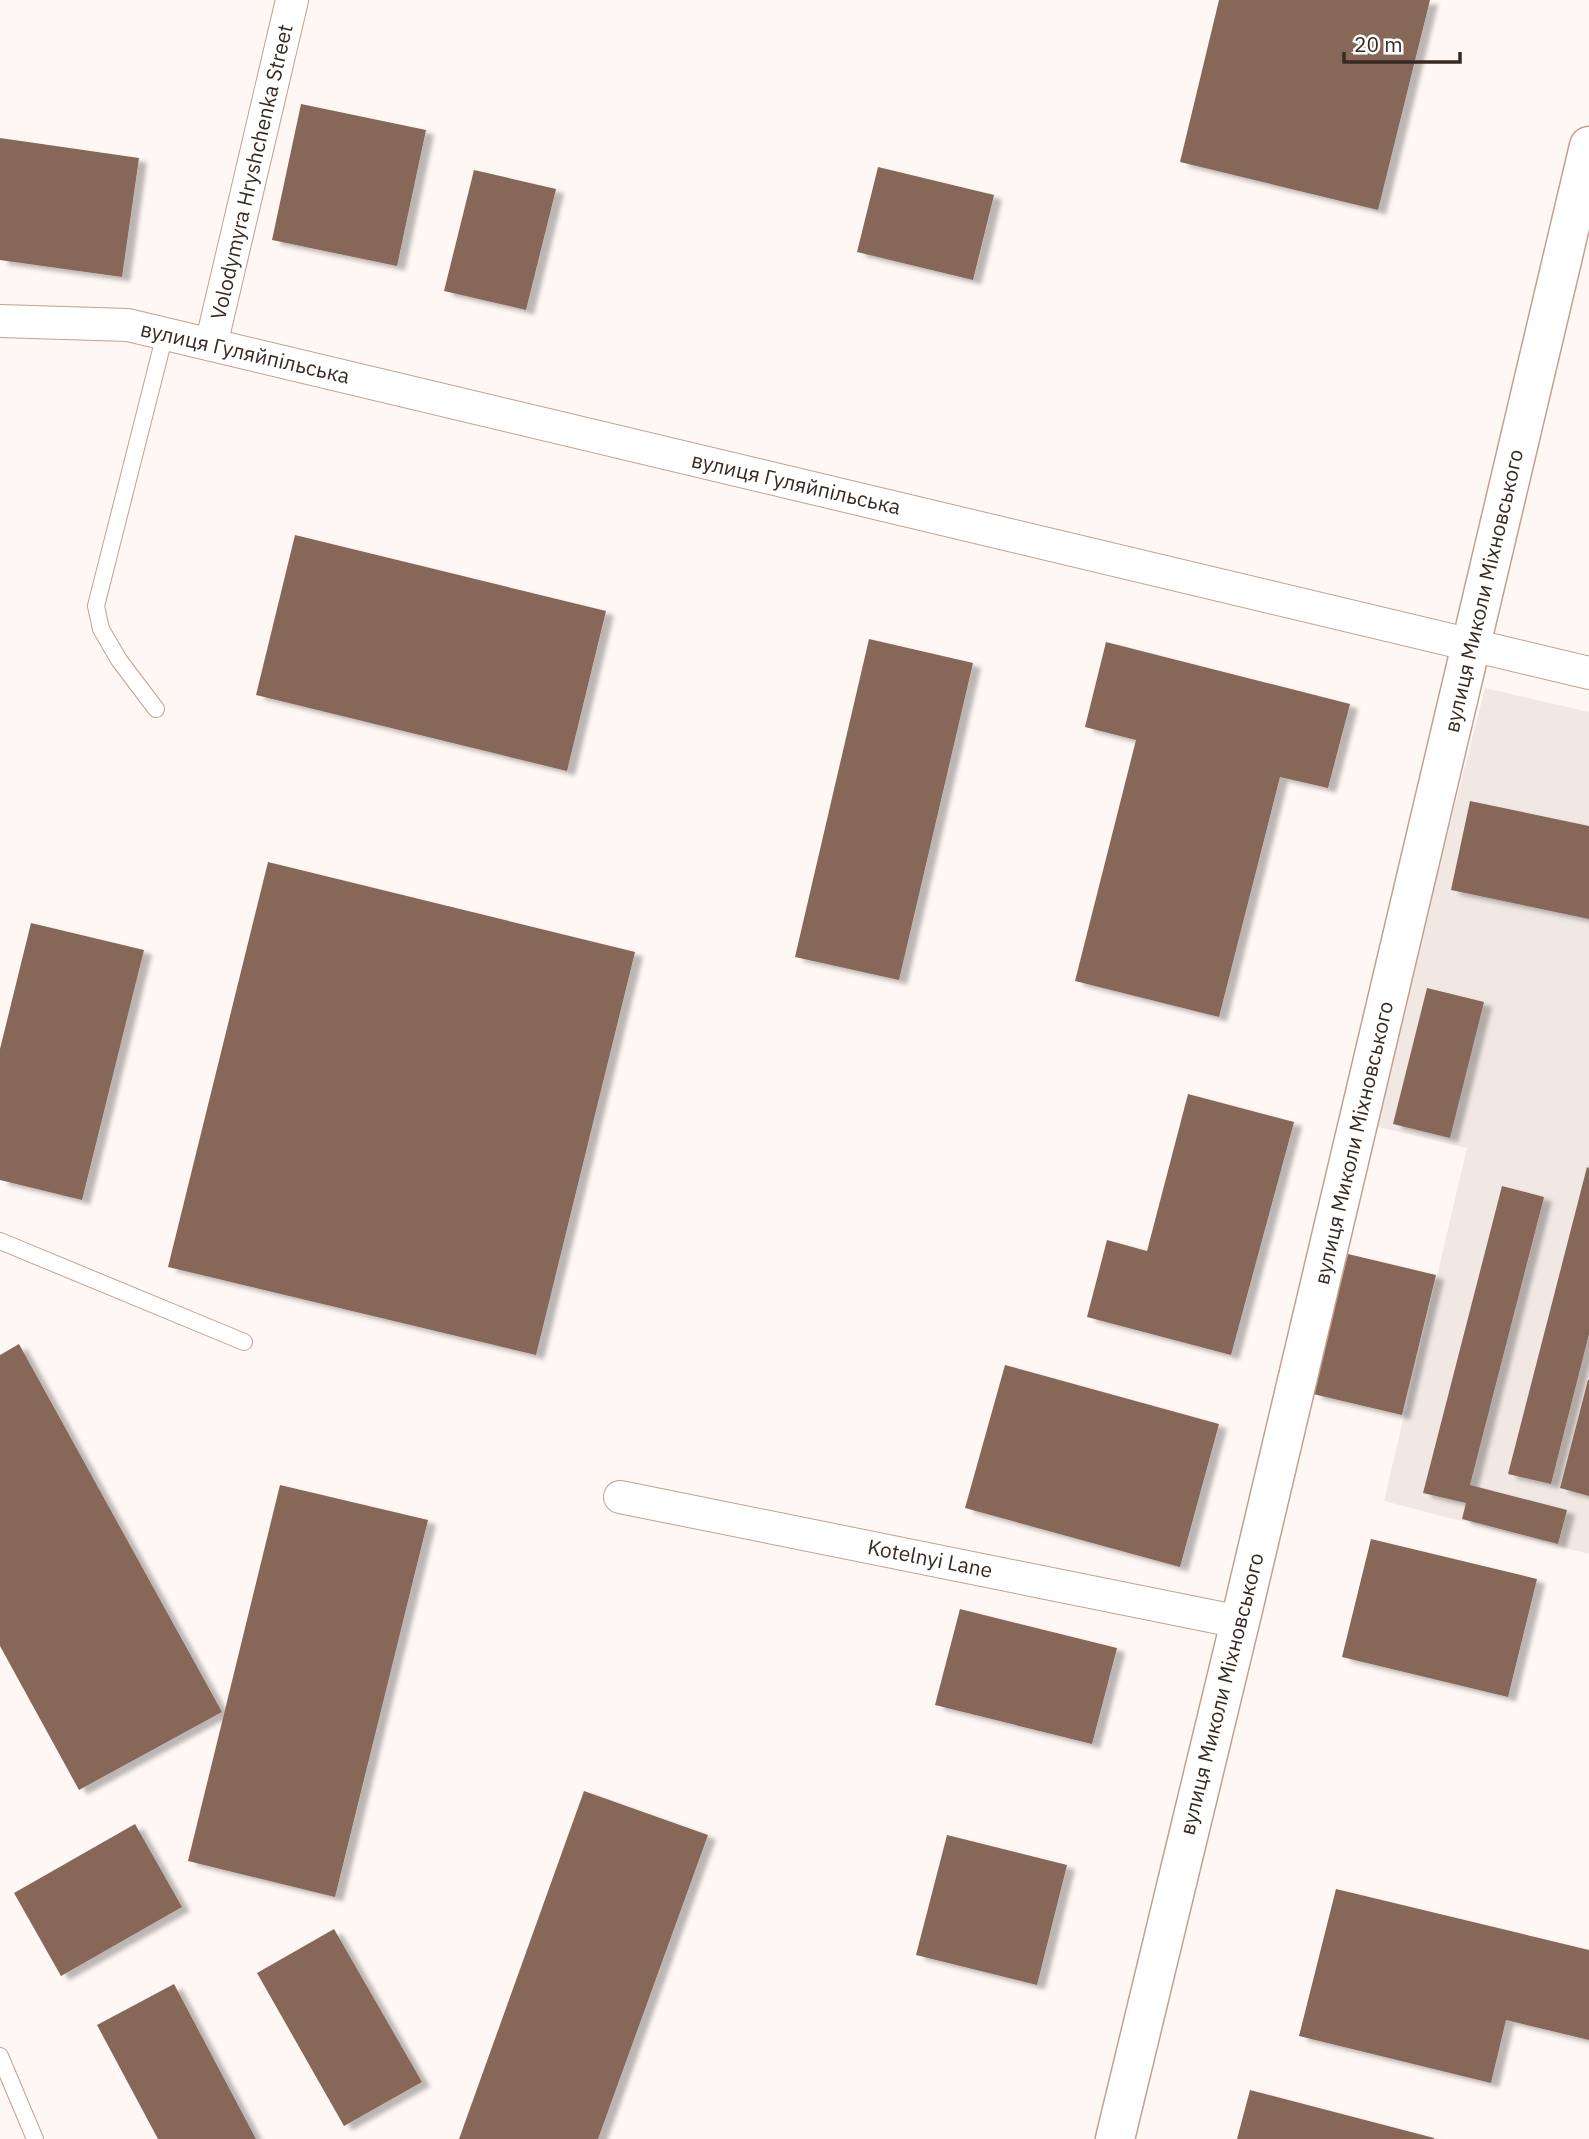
<svg xmlns="http://www.w3.org/2000/svg" width="1589" height="2139" font-family="'IBM Plex Sans',sans-serif">
<defs>
<filter id="shadow"><feDropShadow dx="8" dy="4.5" stdDeviation="2" flood-color="#0004"/></filter>
</defs>
<rect width="100%" height="100%" fill="#fff7f4"/>
<!-- built -->
<path fill="#f1e8e4" d="M1485,688l104,24v842l-205,-53 83,-353 -94,-22z"/>
<!-- building -->
<path fill="#876858" filter="url(#shadow)" d="M1219,0h211l-52,210 -198,-48z
M301,104l125,26 -29,136 -125,-26z
M0,138l139,20 -17,119 -122,-17z
M878,167l116,28 -21,85 -116,-28z
M474,170l82,19 -30,121 -82,-19z
M295,535l311,76 -39,160 -311,-76z
M869,639l104,24 -74,317 -104,-23z
M1106,642l244,62 -22,84 -48,-11 -61,240 -144,-36 61,-241 -51,-13z
M1470,801l119,25v93l-138,-29z
M268,862l367,90 -99,403 -368,-88z
M31,923l113,27 -62,250 -82,-20v-131z
M1427,988l57,14 -34,136 -57,-14z
M1188,1094l106,28 -63,233 -144,-38 20,-77 40,11z
M1587,1167l2,1v166l-38,150 -43,-10z
M1502,1186l42,11 -74,288 97,25 -9,34 -96,-25 4,-16 -43,-10z
M1348,1254l88,21 -34,140 -89,-21z
M19,1344l203,368 -143,78 -79,-144v-291z
M1005,1365l214,59 -39,143 -215,-59z
M1588,1380h1v116l-29,-8z
M280,1485l148,35 -93,377 -147,-36z
M1371,1539l166,40 -29,118 -166,-40z
M960,1609l157,39 -25,96 -157,-39z
M584,1791l124,44 -110,304h-139z
M135,1824l47,83 -121,69 -47,-83z
M947,1835l120,30 -30,120 -121,-30z
M1336,1889l253,61v90l-83,-20 -15,63 -192,-47z
M334,1929l88,153 -78,44 -87,-153z
M174,1984l82,155h-98l-61,-114z
M1250,2090l184,48v1h-197z"/>
<g fill="none" stroke-linecap="round" stroke-linejoin="round">
<defs>
<path id="lane" d="M156,709l-37,-49 -18,-31 -5,-23 69,-272
M0,1241l244,101
M0,2056l35,83"/>
<path id="street" d="M0,321l128,4 1461,348
M211,345l81,-345
M620,1497l620,125"/>
<path id="secondary" d="M1115,2139l125,-517 349,-1476"/>
</defs>
<!-- lane casing -->
<use href="#lane" stroke="#c2a08f" stroke-width="18"/>
<!-- street casing -->
<use href="#street" stroke="#c2a08f" stroke-width="34"/>
<!-- secondary casing -->
<use href="#secondary" stroke="#c2a08f" stroke-width="41"/>
<!-- lane -->
<use href="#lane" stroke="#fff" stroke-width="16"/>
<!-- street -->
<use href="#street" stroke="#fff" stroke-width="32"/>
<!-- secondary -->
<use href="#secondary" stroke="#fff" stroke-width="38"/>
</g>
<g text-anchor="middle" stroke-width="7" stroke-linejoin="round" paint-order="stroke">
<!-- street labels -->
<g font-size="21" fill="#372a23" stroke="#fff">
<text transform="translate(252 172) rotate(-77)" y="7">Volodymyra Hryshchenka Street</text>
<text transform="translate(245 353) rotate(13)" y="7">вулиця Гуляйпільська</text>
<text transform="translate(796 484) rotate(13)" y="7">вулиця Гуляйпільська</text>
<text transform="translate(1484 591) rotate(-77)" y="7">вулиця Миколи Міхновського</text>
<text transform="translate(1354 1143) rotate(-77)" y="7">вулиця Миколи Міхновського</text>
<text transform="translate(930 1559) rotate(11)" y="7">Kotelnyi Lane</text>
<text transform="translate(1222 1694) rotate(-76)" y="7">вулиця Миколи Міхновського</text>
</g>
</g>
<!-- scale -->
<path d="M1344 52v10h116v-10" fill="none" stroke="#372a23" stroke-width="3.5"/>
<text x="1354" y="52" font-size="21" fill="#372a23" stroke="#ffffff" stroke-width="5" paint-order="stroke">20 m</text>
</svg>
